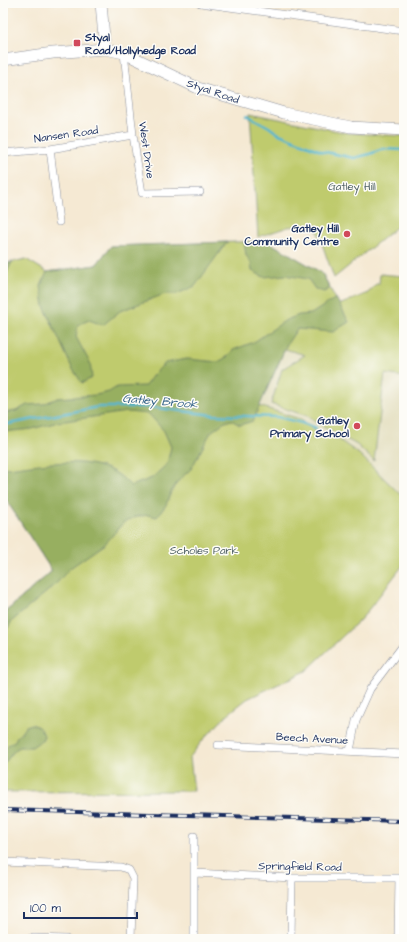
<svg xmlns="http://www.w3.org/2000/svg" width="407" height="942" font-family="'Architects Daughter',sans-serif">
<rect width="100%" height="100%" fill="#fdfcf7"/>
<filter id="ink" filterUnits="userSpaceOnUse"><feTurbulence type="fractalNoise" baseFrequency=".025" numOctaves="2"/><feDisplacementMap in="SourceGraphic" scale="8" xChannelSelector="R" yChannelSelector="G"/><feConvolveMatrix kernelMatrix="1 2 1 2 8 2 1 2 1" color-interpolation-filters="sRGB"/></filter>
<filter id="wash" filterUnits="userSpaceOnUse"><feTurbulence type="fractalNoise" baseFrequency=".012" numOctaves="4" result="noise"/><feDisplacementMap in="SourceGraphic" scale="16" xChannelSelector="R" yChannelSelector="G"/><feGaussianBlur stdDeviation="0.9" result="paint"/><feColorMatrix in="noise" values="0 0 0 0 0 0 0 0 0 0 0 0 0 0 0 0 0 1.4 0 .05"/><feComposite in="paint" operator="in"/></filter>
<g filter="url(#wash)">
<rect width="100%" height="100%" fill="#f5e9d3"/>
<!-- built -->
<path fill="#e1dcba" d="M285,349l58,19 61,9v121l-45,-44 -21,-15 -18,-5 -20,-15 -41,-12z"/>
<!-- green -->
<path fill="#bfcb6d" stroke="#6d7d66" d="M250,113l98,20 56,3v85l-70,57 -19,-54 -27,3 -30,10z
M267,241l55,32 17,32 29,-12 8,-9h3l1,-10 24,2v101l-19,-3 -11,87 -17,-16 -36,-20 -11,-8 -39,-13 11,-35 23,-14 -20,-6 -26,57 41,13 20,15 18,5 21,15 45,44v66l-42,54 -56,53 -59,28 -19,15 -26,27 -12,16 4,34 -191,1v-178l49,-43 -49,-76v-231l23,-5 21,13 49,-7 15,-19z"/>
<!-- forest -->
<path fill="#97af60" stroke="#596f5f" d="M267,241l55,32 8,15 -6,4 -9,-3 -7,-10 -23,-4 -21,2 -12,-6 -1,-8 -5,-8 -2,-13z
M227,242l-32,44 -18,8h-12l-45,17 -17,14 -14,-5 -11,5 -2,12 14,26 2,15 -10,5 -10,-15 -28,-62 -3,-20 6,-14 49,-7 15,-19z
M12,262l-8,16 -1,3v-17z
M336,298l13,24 -16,10 -36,-3 -10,15 -34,77 -13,4 -9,-5 -8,3 -12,9 -20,37 -12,11 -8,12 -5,13 -9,12 -9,-2 -13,2 -12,6 -17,20 -36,25 -15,17 -43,36 -9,15v-22l49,-43 -49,-76v-28l5,1c31,-4 77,-12 106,4 6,3 12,9 17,14l21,-8 15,-14 4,-17 -7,-16 -15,-17 -22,-2 -69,10 -26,7 -29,3v-19l13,-2 11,-6 16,-1 15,-6 38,-3 13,-3 8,-5 28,-1 8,-11 12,-12 22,-4 31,3 9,-5 6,-7 21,-8 32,-22 13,-5 12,-1z
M32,724c7,3 10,5 12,12l-2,4 -10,7h-12l-5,3 -12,15v-15l7,-7 5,-2 2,-5 3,-2 6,-8z"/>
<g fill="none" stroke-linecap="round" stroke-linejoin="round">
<!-- stream -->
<path stroke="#51b6d0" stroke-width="2.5" d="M247,115l22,12 8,6 44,18 33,7 16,-4 13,-5 21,1
M3,425l95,-18h51l65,8 64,2 24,6 14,5"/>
</g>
</g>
<g filter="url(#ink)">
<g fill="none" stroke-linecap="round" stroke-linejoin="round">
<defs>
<path id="street" d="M200,3l204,28
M124,53l9,82 9,58 58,-1
M50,149l9,73
M3,153l47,-4 83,-14
M218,745l186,9
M350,751l6,-31 14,-31 34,-45
M194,836v103
M3,862l118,5 8,3 4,8 -2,61
M195,873l97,5h112
M28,939l6,-1 32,1
M291,939l1,-61
M398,939l1,-61"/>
<path id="secondary" d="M101,3l4,46
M3,60l50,-7 52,-4 19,4 74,35 86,25 67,14 53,3"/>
</defs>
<!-- street casing -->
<use href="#street" stroke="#888c98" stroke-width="8"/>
<!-- secondary casing -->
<use href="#secondary" stroke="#888c98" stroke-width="12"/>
<!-- street -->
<use href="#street" stroke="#fff" stroke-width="7"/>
<!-- secondary -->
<use href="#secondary" stroke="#fff" stroke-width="11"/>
<defs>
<path id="rail" d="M3,810l401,11"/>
</defs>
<!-- rail casing -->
<use href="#rail" stroke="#1b2f5e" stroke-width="4"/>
<!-- rail -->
<use href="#rail" stroke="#fdfcf7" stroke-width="2.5" stroke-dasharray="8" stroke-linecap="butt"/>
</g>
</g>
<!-- markers -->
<g fill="#d1495b" stroke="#fdfcf7" stroke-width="1.5">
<rect x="73" y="39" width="8" height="8" rx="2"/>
<circle cx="347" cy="234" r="4"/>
<circle cx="357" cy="426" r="4"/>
</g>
<g text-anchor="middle" stroke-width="3" stroke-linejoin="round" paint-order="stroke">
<!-- poi labels -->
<g font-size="11" font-weight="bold" fill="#1b2f5e" stroke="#fdfcf7" text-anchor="end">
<text x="85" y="41" text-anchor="start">Styal<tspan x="85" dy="13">Road/Hollyhedge Road</tspan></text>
<text x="339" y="232">Gatley Hill<tspan x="339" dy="13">Community Centre</tspan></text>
<text x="349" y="424">Gatley<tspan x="349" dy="13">Primary School</tspan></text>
</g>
<!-- street labels -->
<g font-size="11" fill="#1b2f5e" stroke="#fdfcf7">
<text transform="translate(213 91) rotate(19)" y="4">Styal Road</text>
<text transform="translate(66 134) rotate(-8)" y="4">Nansen Road</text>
<text transform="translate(147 150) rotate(82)" y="4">West Drive</text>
<text transform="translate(312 738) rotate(3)" y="4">Beech Avenue</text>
<text transform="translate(300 866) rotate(1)" y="4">Springfield Road</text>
</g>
<!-- park labels -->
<g font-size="11" fill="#4c5e62" stroke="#fdfcf7">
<text x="352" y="190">Gatley Hill</text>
<text x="204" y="554">Scholes Park</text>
</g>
<!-- water labels -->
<g font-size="12" font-style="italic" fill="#2e5e86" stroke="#fdfcf7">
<text transform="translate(160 401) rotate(5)" y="4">Gatley Brook</text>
</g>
</g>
<!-- margin -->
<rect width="407" height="942" fill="none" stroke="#fdfcf7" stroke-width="16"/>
<!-- scale -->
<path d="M24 912v6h113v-6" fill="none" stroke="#1b2f5e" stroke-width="2"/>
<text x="30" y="912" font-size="12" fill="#1b2f5e" stroke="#fdfcf7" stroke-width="3" paint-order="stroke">100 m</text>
</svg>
